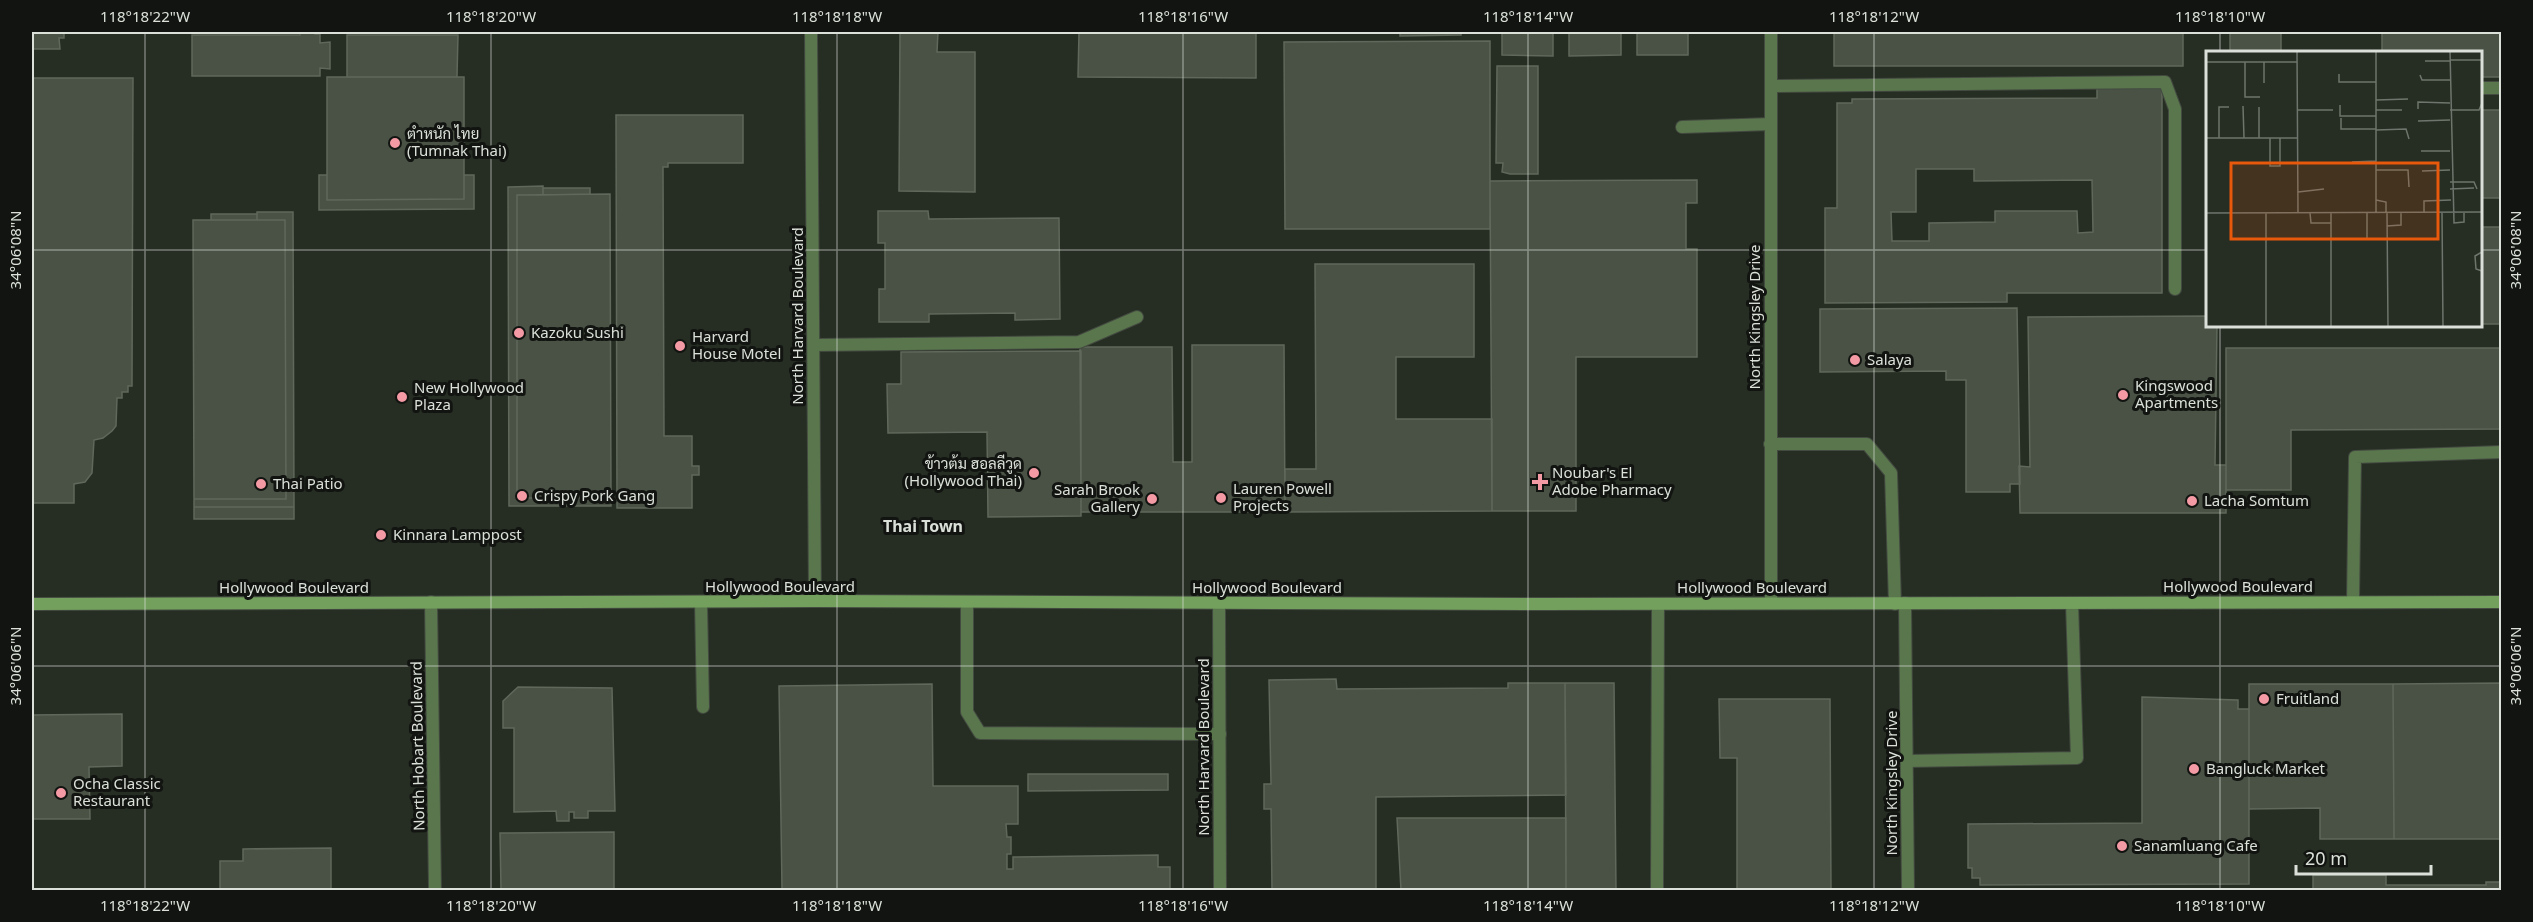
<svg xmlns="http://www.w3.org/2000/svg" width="2533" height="922" font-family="'Noto Sans',Sarabun,sans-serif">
<rect width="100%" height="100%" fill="#262d23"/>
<!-- building -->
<path fill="#4a5246" stroke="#5f685b" stroke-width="1.5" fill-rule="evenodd" d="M32,32h32v6h-5l1,11h-28z
M300,32h15v2h5v9l10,-1v27l-10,-1v8h-128v-41h108z
M900,32h75h-37l-1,20h38v140l-76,-1z
M1079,32h177v46l-178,-1z
M1400,32h61v3l-61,1z
M1502,32h51v24l-51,-1z
M1569,32h52v23l-52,1z
M1637,32h51v23h-51z
M1834,32h349v34h-349z
M2230,32l51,1v19h-51z
M2382,32h120v45h-22v-25h-98z
M347,35h111l-1,42h-110z
M1490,41v188h-205l-1,-187z
M1497,66h41v108h-28l-8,-2 1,-9h-7z
M327,77h137v122l-137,1z
M32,78h101l-1,308h-4v6h-6v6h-5l-1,28 -4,5 -9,7 -9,2 -2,33 -7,9 -11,2v19h-42z
M2097,88h65v205h-155v9l-182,1v-95h12v-105h15v-4l245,-1zM1916,169h58v12l118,-1 1,52 -15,1 -1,-22h-82v11l-66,1v18h-37l-1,-29h25z
M2480,110h22v88h-22z
M616,115h127v48h-75v4h-5l1,269h28v30h7v9h-7v33h-75z
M319,175h8v25l137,-1v-24h10v34l-155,1z
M1697,180v23h-11v46h11v108h-121v154h-84l-2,-330z
M543,186v9h-26v303h94v8h-102l-1,-319z
M543,188h47v6l-47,1z
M610,194l1,304h-94v-303z
M878,211h50l1,8 130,-1 1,101 -45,1v-7l-86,1v8h-50v-33h6v-46h-7z
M257,212h36l1,295h-100v-8h92l-1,-279h-28z
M211,214h46v6h-46z
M193,220h92l1,279h-92z
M2480,227h22v97h-22z
M1315,264h159v93h-78v62h96v92l-207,1v-43h31z
M2017,308l3,176h-10v8h-44v-112h-20v-9l-126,1v-63z
M2208,316v10h9l-2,139h11v48h-206l-1,-47 11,1 -2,-150z
M1192,345h92l1,167h-204l-1,-165h92l1,115h19z
M2226,348h276v81l-211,1v60h-65z
M1081,351v165l-93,1 -1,-85 -99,1 -1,-49h14v-32z
M194,507h100v12h-100z
M1336,679l1,10 171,-1v-5h57l1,112 -190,2v93h-104l-1,-81h-7v-25h7l-2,-104z
M1565,683h49l2,207h-50z
M2502,683v156h-108l-1,-155z
M932,684l1,102h85v38h-12l1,13h4v17h-4v15h6v-12l145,-2v12h12v23h-388l-3,-204z
M2249,684h144l1,155h-74v-31l-71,1z
M518,687l94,1 3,123h-27v7h-14v-6h-5v9h-12l-1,-10 -42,1v-84h-11v-27z
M2142,697l96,3v9h11v175l-269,1v-7h-8v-10h-4v-44l174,-1z
M1719,699h111l1,191h-94v-132h-17z
M122,714v52l-33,1 1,52h-58v-104z
M1028,774h140v16l-140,1z
M1397,818h169v72h-165z
M614,832v58h-113l-1,-57z
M331,848v42h-111v-29h23v-12z
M2313,875h73v10h100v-3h16v8h-189z"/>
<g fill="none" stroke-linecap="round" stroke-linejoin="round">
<defs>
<path id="lane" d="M1771,86l394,-4 10,27v180
M2480,88h22
M1682,127l89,-3
M814,345l265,-3 58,-25
M1770,444h97l24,29 4,131
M701,602l2,105
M2353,602l2,-145 147,-5
M967,603v109l13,21 240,1
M1907,761l170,-3 -5,-155
M1657,890l1,-286"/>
<path id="street" d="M811,32l4,569
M431,602l4,288
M1219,603l1,287
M1771,603v-571
M1905,603l3,287"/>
<path id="secondary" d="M32,604l783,-3 725,3 962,-2"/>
</defs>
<!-- lane casing -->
<use href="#lane" stroke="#434a40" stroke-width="14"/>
<!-- street casing -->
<use href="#street" stroke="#434a40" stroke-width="14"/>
<!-- secondary casing -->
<use href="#secondary" stroke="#434a40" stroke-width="14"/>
<!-- lane -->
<use href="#lane" stroke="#5a764d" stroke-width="12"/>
<!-- street -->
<use href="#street" stroke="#5a764d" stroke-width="12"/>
<!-- secondary -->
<use href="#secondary" stroke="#74a05e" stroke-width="12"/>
</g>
<!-- ticks -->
<path fill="none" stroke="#dbe0d9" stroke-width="1.5" stroke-opacity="0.45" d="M145,32v858M491,32v858M837,32v858M1183,32v858M1528,32v858M1874,32v858M2220,32v20M32,250h2176M2480,250h22M2220,326v564M32,666h2470"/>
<!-- markers -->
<g fill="#f49aa4" stroke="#111410" stroke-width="2">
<circle cx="395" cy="143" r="6"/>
<circle cx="519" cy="333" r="6"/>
<circle cx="680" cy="346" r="6"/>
<circle cx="1855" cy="360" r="6"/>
<circle cx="2123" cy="395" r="6"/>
<circle cx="402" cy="397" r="6"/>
<circle cx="1034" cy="473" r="6"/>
<path d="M1537 473h6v6h6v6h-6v6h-6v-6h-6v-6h6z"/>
<circle cx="261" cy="484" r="6"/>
<circle cx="522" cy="496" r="6"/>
<circle cx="1221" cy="498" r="6"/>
<circle cx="1152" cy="499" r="6"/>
<circle cx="2192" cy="501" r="6"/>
<circle cx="381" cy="535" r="6"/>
<circle cx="2264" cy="699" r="6"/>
<circle cx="2194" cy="769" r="6"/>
<circle cx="61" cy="793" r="6"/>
<circle cx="2122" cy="846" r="6"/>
</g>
<g text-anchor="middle" stroke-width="6" stroke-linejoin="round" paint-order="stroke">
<!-- poi labels -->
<g font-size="15" fill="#dbe0d9" stroke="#111410" text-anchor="start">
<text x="407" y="139">ตำหนัก ไทย<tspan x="407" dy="17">(Tumnak Thai)</tspan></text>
<text x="531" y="338">Kazoku Sushi</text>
<text x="692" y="342">Harvard<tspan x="692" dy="17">House Motel</tspan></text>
<text x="1867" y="365">Salaya</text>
<text x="2135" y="391">Kingswood<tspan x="2135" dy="17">Apartments</tspan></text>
<text x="414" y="393">New Hollywood<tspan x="414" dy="17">Plaza</tspan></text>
<text x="1022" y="469" text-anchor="end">ข้าวต้ม ฮอลลีวูด<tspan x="1022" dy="17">(Hollywood Thai)</tspan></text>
<text x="1552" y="478">Noubar's El<tspan x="1552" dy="17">Adobe Pharmacy</tspan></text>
<text x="273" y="489">Thai Patio</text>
<text x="1233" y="494">Lauren Powell<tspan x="1233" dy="17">Projects</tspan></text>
<text x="1140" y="495" text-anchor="end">Sarah Brook<tspan x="1140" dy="17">Gallery</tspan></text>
<text x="534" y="501">Crispy Pork Gang</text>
<text x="2204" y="506">Lacha Somtum</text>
<text x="393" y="540">Kinnara Lamppost</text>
<text x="2276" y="704">Fruitland</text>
<text x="2206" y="774">Bangluck Market</text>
<text x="73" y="789">Ocha Classic<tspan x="73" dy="17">Restaurant</tspan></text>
<text x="2134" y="851">Sanamluang Cafe</text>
</g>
<!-- street labels -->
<g font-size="15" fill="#dbe0d9" stroke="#111410">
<text transform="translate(798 316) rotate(-90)" y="5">North Harvard Boulevard</text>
<text transform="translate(1755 317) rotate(-90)" y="5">North Kingsley Drive</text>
<text x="780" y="592">Hollywood Boulevard</text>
<text x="2238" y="592">Hollywood Boulevard</text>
<text x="294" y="593">Hollywood Boulevard</text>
<text x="1267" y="593">Hollywood Boulevard</text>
<text x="1752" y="593">Hollywood Boulevard</text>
<text transform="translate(418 746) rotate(-91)" y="5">North Hobart Boulevard</text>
<text transform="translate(1204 747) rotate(-90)" y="5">North Harvard Boulevard</text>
<text transform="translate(1892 783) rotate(-90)" y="5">North Kingsley Drive</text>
</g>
<!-- neighbourhood labels -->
<g font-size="16" font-weight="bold" fill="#dbe0d9" stroke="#111410">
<text x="923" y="532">Thai Town</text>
</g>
</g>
<!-- overview -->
<g transform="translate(2206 51)">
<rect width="276" height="276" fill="#262d23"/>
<path fill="none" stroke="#6e756c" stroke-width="1.5" d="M91,0l1,162M244,0l4,172 10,-1v-9M244,9h32M219,10h25M0,11h91M39,11v35h15M58,11v21M133,23v8h37M214,24l2,5h28M170,49l32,-1M134,54v11h36M37,55l1,32M53,56v31M212,58v-7l32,1M91,59h36M170,59h26M244,59h29l3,-7M135,67v11h35M212,70l32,-1M170,79l30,-1 3,10M0,87h91M13,87v-31h10M64,87v28h10v-28M215,100h29M162,111h-16l24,-1M170,119h32l1,17M216,120l28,-1M244,131h24l3,7M244,138l24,-1M92,141l26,-3M170,149l10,2v11M0,162l276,-1M60,162v114M104,162l1,10h20M125,162v114M170,162v-162M181,162l1,114M218,162v-12l27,-1M236,162l1,114M181,175l14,-1v-12M161,188v-26M276,201l-7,4 1,13 6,2"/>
<path fill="#e8590c" fill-opacity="0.15" stroke="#e8590c" stroke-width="3" d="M25,112h207v76h-207z"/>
<rect width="276" height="276" fill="none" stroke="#dbe0d9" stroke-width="3"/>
</g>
<!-- border -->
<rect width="2533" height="922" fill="none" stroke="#111410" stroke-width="66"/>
<!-- scale -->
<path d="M2296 865v9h135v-9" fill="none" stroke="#dbe0d9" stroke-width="3"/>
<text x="2305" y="865" font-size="18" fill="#dbe0d9" stroke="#111410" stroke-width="4.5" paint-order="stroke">20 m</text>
<rect x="33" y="33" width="2467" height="856" fill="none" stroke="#dbe0d9" stroke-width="2"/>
<g font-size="15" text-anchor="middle" fill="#dbe0d9">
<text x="145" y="22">118°18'22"W</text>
<text x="491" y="22">118°18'20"W</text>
<text x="837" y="22">118°18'18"W</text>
<text x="1183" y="22">118°18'16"W</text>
<text x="1528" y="22">118°18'14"W</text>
<text x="1874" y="22">118°18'12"W</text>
<text x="2220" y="22">118°18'10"W</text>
<text transform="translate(16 250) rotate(-90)" y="5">34°06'08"N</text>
<text transform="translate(2516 250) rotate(-90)" y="5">34°06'08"N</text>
<text transform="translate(16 666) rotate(-90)" y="5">34°06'06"N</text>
<text transform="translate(2516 666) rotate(-90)" y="5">34°06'06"N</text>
<text x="145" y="911">118°18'22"W</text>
<text x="491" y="911">118°18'20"W</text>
<text x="837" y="911">118°18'18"W</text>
<text x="1183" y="911">118°18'16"W</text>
<text x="1528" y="911">118°18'14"W</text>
<text x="1874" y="911">118°18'12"W</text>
<text x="2220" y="911">118°18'10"W</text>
</g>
</svg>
